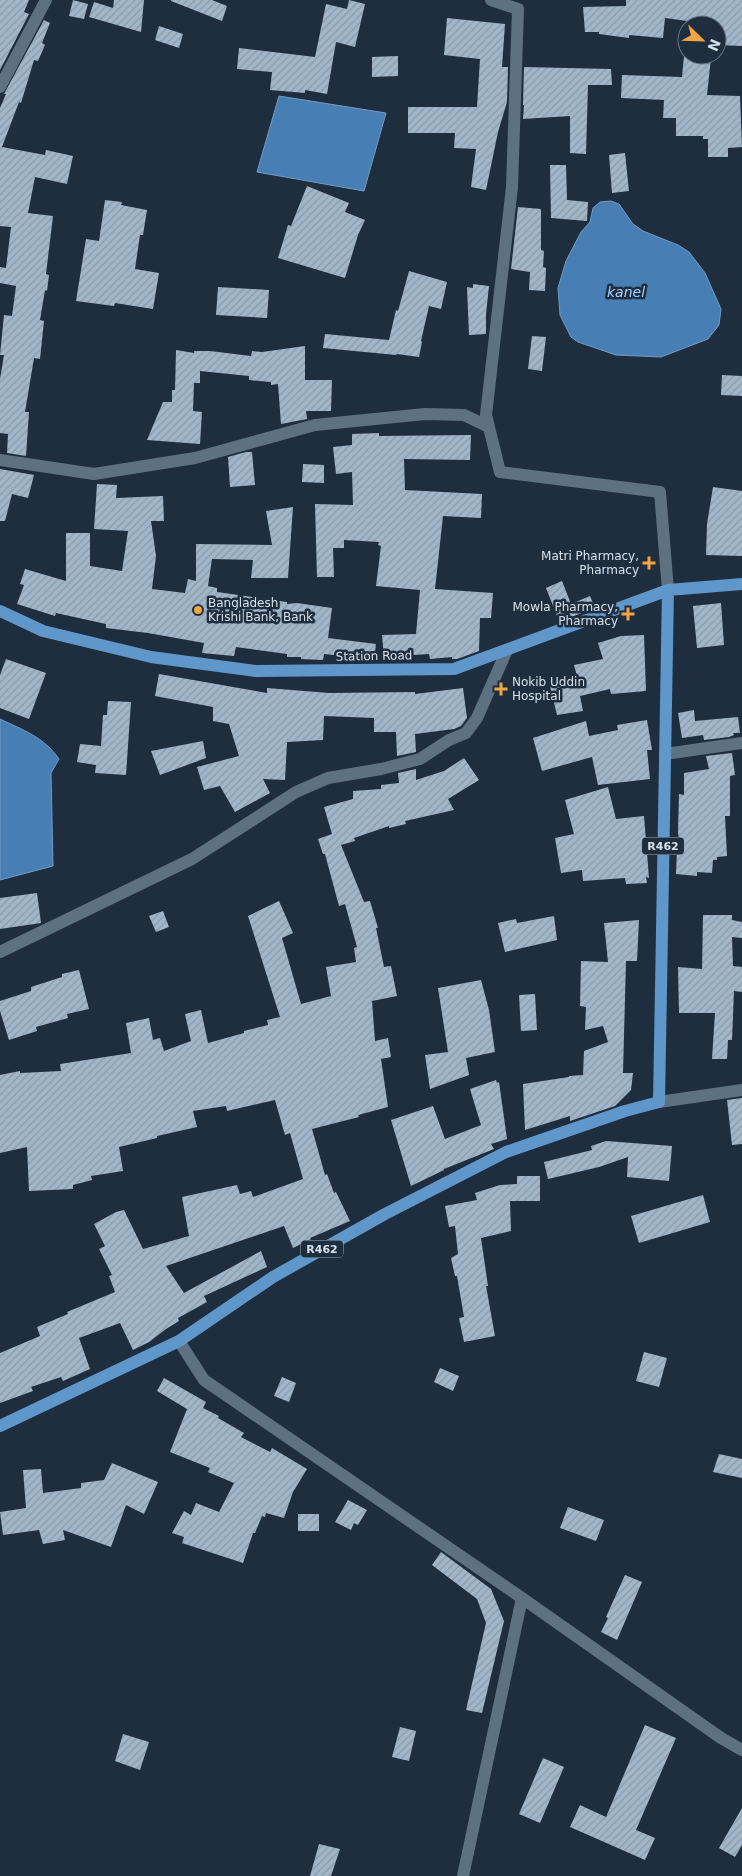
<svg xmlns="http://www.w3.org/2000/svg" width="742" height="1876" font-family="'DejaVu Sans',sans-serif">
<defs>
<pattern id="building-hatch" width="6" height="6" patternUnits="userSpaceOnUse" patternTransform="scale(1.25)"><rect width="6" height="6" fill="#a2b6ca"/><path d="M-1 1l2-2M0 6l6-6M5 7l2-2" fill="none" stroke="#8a99a9"/></pattern>
</defs>
<rect width="100%" height="100%" fill="#1e2e3f"/>
<!-- water -->
<path fill="#477fb4" stroke="#729cc4" d="M279,96l107,17 -22,78 -107,-19z
M611,201l8,3 14,20 10,7 35,14 11,7 16,21 16,36 -2,16 -11,14 -47,18 -45,-2 -38,-13 -7,-5 -11,-22 -2,-27 8,-27 15,-29 9,-10 3,-14 7,-6z
M0,719c23,11 44,18 59,40l-8,14 2,93 -53,14z"/>
<!-- building -->
<path fill="url(#building-hatch)" d="M0,0h29l-5,12 5,2 -29,56z
M73,0l15,4 -4,15 -15,-3z
M114,0h30l-3,32 -52,-15 5,-15 19,6z
M171,0h41l15,6 -5,15 -51,-20z
M349,0l16,4 -10,43 -19,-5 -9,52 -22,-4v3l-35,-3 2,-18 -35,-3 2,-21 76,9 11,-53 21,5z
M626,0h116v46l-25,-1v-20l-52,-7 -2,20 -34,-3v3l-30,-4v-2h-14l-2,-25 43,-1z
M447,18l58,6 -3,43h6l-1,35 -9,30 -12,58 -15,-3 5,-38 -22,-1 1,-15h-47v-26h69l3,-48 -36,-4z
M44,20l6,3 -8,20 3,2 -7,16 -4,-1 -13,43 -2,-1 -17,45 43,8 1,-5 27,6 -6,28 -32,-7 -7,36 25,3 -7,58 3,1 -2,16 -2,-1 -5,30 4,1 -4,38 -6,-1 -9,54h4l-3,44 -19,-3 1,-19 -8,-1v-54l4,-24h-4l4,-40 8,1 4,-30 -16,-3v-16l6,1 5,-41 -11,-1v-118l6,-14h-2z
M159,26l24,8 -4,14 -24,-8z
M398,56v20l-26,1v-20z
M684,56l27,2 -4,37 33,1 2,51 -14,1v9h-20v-18h-5v-3h-27v-18h-13l1,-18 -43,-2 1,-23 60,2z
M524,67l87,2 1,16h-24l-2,69 -16,-1v-37l-47,3 1,-14h-1z
M625,153l4,38 -17,2 -3,-38z
M550,165h16l1,35 21,2 -1,19 -36,-3z
M307,186l42,17 -4,9 20,8 -7,15 -13,43 -67,-20 10,-33 3,1z
M105,200l17,2 -1,3 26,5 -4,25h-3l-5,34 24,4 -6,36 -38,-6 -1,3 -38,-5 10,-62 13,2z
M518,207l23,2v41l3,1 -1,16 3,1 -1,23 -16,-1 1,-18 -19,-3z
M409,271l38,11 -6,27 -12,-3 -8,35 1,1 -3,15 -22,-3 -1,1 -73,-7 2,-14 64,6 7,-30 2,1z
M473,284l16,2 -3,28v20l-17,1 -2,-48 6,1z
M218,287l51,3 -2,28 -51,-3z
M532,336l14,1 -4,34 -14,-2z
M305,346v34h27l-1,31h-25l1,8 -26,5 -3,-40 -7,1v-3l-22,-2v-4l-49,-5v12h-6l-1,28 9,1 -2,32 -53,-4 16,-38h9v-12h3l1,-40 18,3v-2h16l41,5 1,-5 10,1z
M722,375l20,1v20l-21,-1z
M379,433v3l92,-1 -1,25 -66,-1 1,31 77,4 -1,24 -38,-2 -8,73 58,4 -2,25h-11l-1,33 -22,8h-5v-2l-22,2 -1,-5 -45,3 -2,-22 34,-1 4,-44 -44,-4 5,-40 -3,-1 1,-3 -35,-2v8h-11l1,29h-17l-2,-73 38,1 -1,-33 -16,2 -3,-27 19,-2v-11z
M246,452h6l3,33 -25,2 -2,-30z
M303,464l21,1v18l-22,-1z
M0,469l34,6 -6,23 -16,-4 -7,27h-5z
M97,484l20,1 -1,13 47,-2 1,25h-13l5,35 -4,33 33,4 3,-14 8,2v-37l76,1 -6,-34 27,-4 -5,71h-37l2,-18 -41,-1 -4,27 9,2v4l70,10v2l10,-1 35,5 -4,30 48,6 -2,15 -50,-5 -1,6 -22,-1v-2h-14v-3l-51,-7 -2,9 -32,-3 2,-10 -56,-10 -42,-5v-4l-50,-11 -1,3 -38,-12 7,-19 -4,-1 5,-15 41,12v-48h24v33l32,5 6,-40 -34,-2z
M713,487l29,4v65l-36,-1 1,-31z
M562,581l9,23 19,-8 5,12 -29,11 -1,-2 -6,4 -13,-33z
M721,603l3,42 -27,3 -4,-42z
M644,635l2,56 -35,3 -1,-5 -30,7 3,15 -26,4 -7,-29 28,-6 -4,-15 29,-6 -5,-16 23,-7z
M6,659l40,14 -17,46 -29,-11v-33z
M159,674l108,19v-5l62,5 86,-1v2l48,-6 4,30 -6,8 -7,3 -39,5 1,18 -19,4 -1,-24h-22v-14l-50,-2 -1,24 -36,2 -2,38 -22,-1 7,14 -35,19 -15,-26 -16,4 -7,-23 42,-11 -10,-32 -16,-3v-14l-58,-11z
M108,701l23,1 -5,73 -31,-2 1,-8 -19,-3 3,-18 21,2 2,-31h4z
M694,710l1,11 43,-4 2,16h-7l1,2 -5,2 -25,3 -1,-5 -21,3 -4,-25z
M647,720l5,30h-5l3,29 -52,6 -6,-28 -50,14 -9,-33 53,-17 3,15 29,-6 -1,-5z
M203,741l3,17 -46,17 -9,-24z
M732,753l3,22 -5,1v40h-5l2,40 -10,1v3h-4l-1,13 -15,-1v4l-21,-2 1,-25h3l-2,-17 1,-38 5,1v-22l25,-4 -3,-13z
M464,758l15,22 -31,19 6,11 -49,11 1,3 -17,4v-2l-35,12 1,3 -14,4 23,57 6,-1 8,27h-2l8,39 7,-1 6,30 -25,5 3,40 13,-3 3,19 -10,2 7,48 -30,8 1,2 -47,12 13,46 2,-1 7,19 2,-1 14,29 -40,17 1,1 -18,9 -9,-22 -118,40 18,27 77,-42 6,16 -63,29 3,6 -29,16 1,3 -13,8 -17,13 -16,8 -13,-27 -41,15 11,31 -27,12 -2,-4 -30,10 2,4 -33,12v-50l40,-17 -3,-9 31,-13 -1,-2 48,-20 -6,-16 3,-1 -13,-26 6,-3 -11,-22 22,-12 8,-2 19,39 46,-13 -7,-39 55,-12 3,9 11,-3 2,6 50,-18 -13,-46 -5,2 -10,-35 -48,11 -1,-5 -33,5 4,16 -40,9v2l-38,9 4,24 -32,5 1,4 -19,5v4l-44,2 -2,-44 -27,6v-78l20,-4v2l41,-2 -1,-7 71,-11 -5,-30 23,-5 4,22 7,-2 4,13 27,-10 -6,-27 16,-4 7,33 36,-10v-2l24,-6 -1,-5 13,-3 -32,-101 31,-15 14,32 -11,5 19,66 30,-8 -5,-29 30,-5 -2,-14 3,-1 -12,-43 -6,2 -14,-52h-2l-5,-15 14,-5 -8,-27 29,-8v-8l28,-2v-4l18,-2 -1,-10 18,-4v11l28,-9z
M608,787l8,32 28,-3 5,62 -3,-1 1,6 -21,1 -1,-6 -42,3 -1,-11 -21,3 -6,-35 19,-4 -9,-34z
M37,893l4,30 -41,6v-31z
M163,911l6,16 -13,5 -7,-16z
M703,915h29v5l10,2v16l-10,-1 1,29 9,1v25l-8,-1 -2,49h-4l-1,19h-15l3,-46h-36l-1,-46 24,2z
M554,916l3,24 -52,12 -7,-29 18,-4 1,4z
M639,920l-2,41h-11l-3,112h10l-2,17 -16,16 -45,15v-5l-45,14 -2,-46 46,-7v-1l14,-1 1,-24 24,-9 -5,-16 -18,4 1,-23 -6,-1 1,-45 27,1 -4,-39z
M79,970l10,39 -22,5 1,4 -32,9 1,4 -28,9 -9,-29v-10l31,-10v-4l31,-10v-3z
M481,980l8,30 6,42 -29,6 3,17 -39,14 -5,-34 23,-3 -10,-64z
M535,994l2,36 -16,1 -2,-36z
M496,1080l1,3 2,-1 8,57 -16,5 3,5 -50,20v1l-33,16 -20,-66 42,-14 12,33 36,-14 -11,-36z
M742,1098v46l-10,1 -5,-45z
M606,1141l66,5 -3,35 -42,-4 1,-20 -29,10 -51,12 -4,-17 48,-12 -1,-4z
M517,1176h23v25h-30l1,30 -30,7 7,48h-2l9,50 -31,6 -5,-24 5,-1 -7,-41h-2l-4,-18 7,-4 -3,-28 -6,1 -4,-21 32,-6 -2,-7 25,-8 17,-1z
M703,1195l7,27 -71,21 -8,-27z
M644,1352l23,6 -8,29 -23,-6z
M440,1368l19,8 -6,15 -19,-9z
M282,1377l14,6 -7,19 -15,-6z
M164,1378l42,24 -3,6 16,8 -1,2 26,15 -3,4 29,15 2,-4 35,21 -14,23 -9,26 -18,-5 -1,4 -3,-1 -7,17h-2l-10,30 -61,-20 2,-6 -12,-4 12,-22 7,4 5,-12 23,9 15,-29 -26,-11 2,-4 -40,-16 17,-43 -30,-18z
M719,1454l23,5v19l-29,-6z
M112,1463l46,19 -14,32 -18,-9 -15,42 -48,-17 2,10 -22,4 -4,-14 -36,5 -3,-23 26,-4 -3,-38 18,-1 2,24 38,-5v-5l23,-3z
M348,1500l19,10 -9,15 -4,-2 -3,7 -16,-8z
M568,1507l36,13 -8,21 -36,-13z
M298,1514h21v17h-21z
M441,1552l50,37 13,32 -22,92 -16,-3 20,-87 -9,-24 -45,-34z
M625,1575l17,7 -25,58 -16,-8 7,-14 -2,-1z
M645,1725l31,13 -40,92 19,8 -10,22 -75,-33 10,-22 26,12z
M400,1727l16,4 -7,30 -17,-4z
M123,1734l26,8 -9,28 -25,-9z
M543,1758l21,9 -24,56 -21,-9z
M742,1808v37l-7,12 -16,-9z
M319,1844l21,5 -9,27h-21z"/>
<g fill="none" stroke-linecap="round" stroke-linejoin="round">
<!-- minor -->
<path stroke="#5e7183" stroke-width="12" d="M491,0l27,9 -6,178 -26,228 14,57 160,20 8,98
M0,87l46,-87
M0,460l94,14 101,-16 120,-33 110,-11 39,1 25,12
M665,754l77,-11
M0,952l192,-93 104,-67 32,-14 53,-9 39,-10 29,-19 17,-7 11,-15 30,-68
M659,1102l83,-12
M179,1341l25,39 318,218 199,140 21,12
M463,1876l59,-278"/>
<!-- major -->
<path stroke="#6097cb" stroke-width="12" d="M0,611l43,20 108,26 105,14 198,-2 214,-79 74,-6
M0,1426l179,-85 94,-64 112,-63 121,-62 119,-41 34,-9 9,-512"/>
</g>
<!-- markers -->
<g fill="#f2a542" stroke="#1e2e3f" stroke-width="2">
<path d="M646.5 555.5h5v5h5v5h-5v5h-5v-5h-5v-5h5z"/>
<circle cx="198" cy="610" r="5"/>
<path d="M625.5 606.5h5v5h5v5h-5v5h-5v-5h-5v-5h5z"/>
<path d="M498.5 681.5h5v5h5v5h-5v5h-5v-5h-5v-5h5z"/>
</g>
<g text-anchor="middle" stroke-width="5" stroke-linejoin="round" paint-order="stroke">
<!-- shield labels -->
<g fill="#1e2e3f" stroke="#9fabb7" stroke-width="1">
<rect x="642" y="837.5" width="42" height="17" rx="4"/>
<rect x="301" y="1240.5" width="42" height="17" rx="4"/>
</g>
<g font-size="11" font-weight="bold" fill="#d6e0eb">
<text x="663" y="850">R462</text>
<text x="322" y="1253">R462</text>
</g>
<!-- poi labels -->
<g font-size="12" fill="#d6e0eb" stroke="#1e2e3f" text-anchor="end">
<text x="639" y="560">Matri Pharmacy,<tspan x="639" dy="14">Pharmacy</tspan></text>
<text x="208" y="607" text-anchor="start">Bangladesh<tspan x="208" dy="14">Krishi Bank, Bank</tspan></text>
<text x="618" y="611">Mowla Pharmacy,<tspan x="618" dy="14">Pharmacy</tspan></text>
<text x="512" y="686" text-anchor="start">Nokib Uddin<tspan x="512" dy="14">Hospital</tspan></text>
</g>
<!-- street labels -->
<g font-size="12" fill="#d6e0eb" stroke="#1e2e3f">
<text transform="translate(374 656) rotate(-1)" y="4">Station Road</text>
</g>
<!-- water labels -->
<g font-size="14" font-style="italic" fill="#a3d0fd" stroke="#1e2e3f">
<text x="626" y="297">kanel</text>
</g>
</g>
<!-- north arrow -->
<g transform="translate(702 40) rotate(113)"><circle r="24" fill="#1e2e3f" stroke="#687584"/>
<path d="M0-4L9 19L0 12L-9 19Z" fill="#f2a542"/>
<text y="-8" font-size="14" font-weight="bold" text-anchor="middle" fill="#d6e0eb">N</text>
</g>
</svg>
